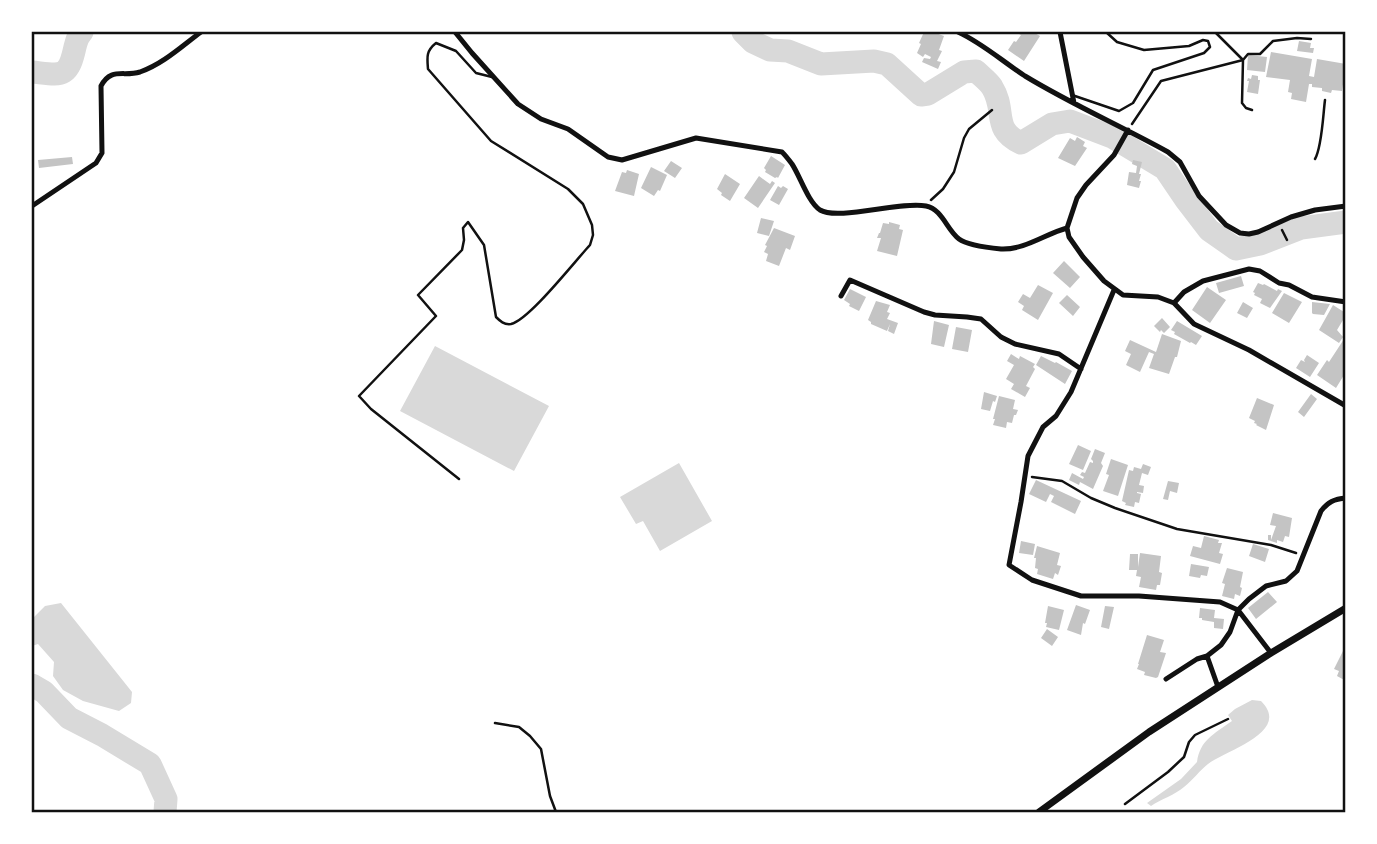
<svg xmlns="http://www.w3.org/2000/svg" width="1377" height="844" font-family="Jost,sans-serif">
<rect width="100%" height="100%" fill="#fff"/>
<!-- water -->
<path fill="#d9d9d9" d="M435,346l114,60 -35,65 -114,-60z
M679,463l33,58 -52,30 -17,-30 -7,3 -16,-27z
M61,603l71,89 -1,11 -12,8 -36,-10 -20,-11 -10,-14 1,-14 -16,-18 -6,2v-27l13,-13z
M1252,700l9,1c31,31 -34,49 -53,63 -8,6 -15,16 -24,23 -9,8 -23,12 -33,19l-4,-3 34,-24 16,-17c3,-22 17,-28 35,-41l-4,-6 7,-6z"/>
<g fill="none" stroke-linecap="round" stroke-linejoin="round">
<!-- river -->
<path stroke="#d9d9d9" stroke-width="23" d="M743,32l10,10 17,8 18,1 33,13 53,-3 13,3 34,31 7,-1 36,-22 12,-1c5,5 12,10 16,16 15,24 -1,42 29,56l31,-19 18,-3 42,16 53,32 21,31 23,30 27,19 24,-5 41,-16 45,-6
M32,72c30,3 36,7 43,-25 2,-7 2,-10 7,-15
M32,685l12,7 25,26 33,17 48,29 16,35 -1,13"/>
</g>
<!-- building -->
<path fill="#c4c4c4" d="M924,32h9l11,4 -5,14 3,1 -5,10 4,1 -3,7 -16,-7 2,-4 6,1 1,-2 -6,-3 -2,3 -6,-4 4,-9 -2,-1z
M1020,32h13l7,4 -16,25 -16,-11 6,-9 2,1 5,-7 -2,-1z
M1299,41l12,2 -1,5h4l-1,5 -16,-2z
M1271,52l41,7 -3,17 5,1 3,-18 29,5 -4,27 -10,-1 -1,3 -9,-2v-3l-10,-1v-3h-3l-3,18 -15,-3 1,-6 -4,-1 2,-12 -24,-3z
M1248,55l19,2 -2,15 -18,-2z
M1252,75l6,1v4h2l-2,14 -11,-2 2,-11h-2l1,-3 3,1z
M1077,137l8,5 -2,4 4,2 -12,18 -17,-8 12,-20 5,3z
M771,156l14,9 -7,13 -1,-1 -2,1 -10,-6 1,-2 -2,-2z
M72,157l1,7 -34,4 -1,-8z
M1133,160l9,2 -3,12h2l-2,7h2l-2,7 -12,-3 2,-13 7,1 1,-7 -5,-2z
M671,161l11,7 -7,10 -11,-7z
M651,167l16,8 -7,16 -2,-1 -4,6 -13,-8z
M627,170l12,4 -5,22 -19,-5 7,-19 4,1z
M725,174l15,10 -10,17 -9,-6 1,-2 -5,-4z
M759,176l11,8 2,-3 3,2 -17,25 -14,-10z
M778,186l3,2 2,-2 5,3 -9,16 -9,-5z
M761,218l13,3 -5,15 -12,-3z
M889,222l11,3 -1,4 4,1 -6,26 -20,-5 4,-13h-4l2,-5h1l3,-10 6,1z
M774,228l21,8 -5,14 -4,-2 -7,18 -13,-5 2,-7 -4,-2 3,-6 -2,-1z
M1064,261l16,16 -10,11 -17,-15z
M1241,276l3,10 -25,7 -3,-10z
M1258,283l5,2 1,-1 13,7 1,-2 4,2 -12,17 -10,-5 2,-4 -8,-4 1,-2 -2,-1z
M1038,285l15,8 -15,27 -16,-10 2,-4 -6,-4 5,-8 7,4z
M1207,287l19,13 -16,23 -18,-13z
M850,289l16,8 -7,14 -10,-5 1,-2 -6,-4z
M1284,293l18,9 -13,21 -17,-10z
M1067,295l13,12 -7,9 -14,-13z
M876,301l14,4 -3,7 3,1 -3,6 11,4 -4,11 -6,-3 2,-7 -3,7 -16,-7v-2l-3,-2z
M1243,302l10,6 -6,10 -10,-5z
M1312,302l18,2 -6,11 -11,-1 -1,-1z
M1333,305l11,7v2l2,1 -9,15 6,7 -4,6 -20,-13z
M1162,318l8,9 -6,6 -3,-3 -1,2 -6,-6z
M934,321l15,4 -5,22 -13,-3z
M1177,321l25,15 -6,9 -5,-3 -1,1 -16,-9 1,-2 -4,-2z
M956,327l16,3 -4,22 -16,-3z
M1162,334l19,7 -4,16h-2l-6,17 -20,-6 5,-14 -5,-2 -9,20 -14,-7 5,-11 -6,-3 5,-11 26,12z
M1346,336v40l-2,-1 -8,13 -19,-13 10,-15 2,2z
M1011,354l8,5 1,-3 15,8 -2,3 2,2 -9,17 4,2 -5,9 -14,-8 3,-5 -8,-5 8,-14 -7,-4z
M1307,355l12,8 -9,14 -14,-9 5,-8 4,2 -1,-2z
M1041,356l14,7 1,-1 16,9 -7,13 -29,-19z
M984,392l13,4 -2,6 -2,-1 -3,10 -9,-2z
M1311,394l6,5 -13,18 -6,-5z
M999,396l16,4 -2,9 5,1 -2,5h-2l-2,8 -5,-1 -1,6 -13,-3 2,-6h-2z
M1257,398l17,7 -8,25 -10,-5 1,-1 -3,-1 1,-2 -6,-3z
M1078,445l13,6 -8,19 -14,-6z
M1095,449l10,4 -4,10 2,3 -10,23 -13,-7 -1,3 -10,-5 3,-7 11,6 1,-2 -4,-2 2,-3 3,1 5,-11 3,1v-2l-2,-2z
M1111,459l17,6 -10,31 -15,-5 6,-16 -3,-1z
M1143,464l8,3 -3,8 -6,-2 -3,12 5,1 -1,7 -6,-1v1l4,1 -2,9 -4,-1 -1,5 -9,-2 1,-2 -4,-2 7,-31 4,1 1,-4 7,2z
M1036,480l45,21 -6,13 -24,-12 3,-6 -4,-2 -4,8 -17,-8z
M1168,481l11,2 -2,10 -7,-2 -2,9 -5,-1z
M1273,513l19,5 -3,19 -4,-1 -2,6 -6,-2v3l-9,-3v-5h3v5l5,-14 -6,-1z
M1204,536l15,4 -1,3h4l-3,10 4,1 -3,10 -30,-8 3,-10 8,2z
M1021,541l14,3 -2,11 -14,-2z
M1253,544l16,5 -4,13 -16,-6z
M1037,546l23,7 -3,12 4,1 -3,9 -3,-2 -2,6 -16,-5 1,-5 -3,-1 1,-10h-2z
M1140,553l21,3 -2,16 3,1 -2,12h-3l-1,5 -17,-3 2,-10 -5,-1 1,-6h-8l1,-16h8v13z
M1191,564l18,3 -2,9 -6,-1 -1,3 -11,-2z
M1227,568l16,4 -3,15 2,1 -2,8 -5,-2 -1,5 -12,-3 3,-12 -3,-1z
M1268,592l9,10 -21,17 -8,-11z
M1076,605l14,5 -5,14 -2,-1 -2,12 -14,-5z
M1048,606l16,4 -5,20 -13,-3 1,-4h-2z
M1105,606l9,1 -5,22 -8,-2z
M1200,608l15,2 -1,8 10,1 -1,10 -9,-1v-6l-12,-2v-2h-3z
M1047,629l11,8 -6,9 -11,-8z
M1147,635l17,5 -4,12 6,1 -8,24 -2,1 -12,-3 1,-3 -8,-3 2,-5h-1z
M1346,645v36l-9,-5 2,-5 -5,-2z"/>
<g fill="none" stroke-linecap="round" stroke-linejoin="round">
<!-- path -->
<path stroke="#111" stroke-width="2.5" d="M1215,32l28,28 -1,43 4,5 6,2
M1132,124l29,-43 82,-21 5,-6h12l13,-13 24,-3 14,1
M1315,159c7,-12 8,-44 10,-59
M931,200l12,-11 11,-17 10,-34 5,-9 23,-19
M1282,230l5,10
M1032,477l30,4 29,17 24,10 62,21 94,16 25,8
M1125,804l43,-32 16,-15 5,-15 6,-7 33,-16"/>
<!-- service -->
<path stroke="#111" stroke-width="2.5" d="M1072,95l47,16 14,-8 20,-33 51,-17 6,-6 -2,-6 -5,-1 -14,6 -45,4 -27,-8 -11,-10
M459,479l-88,-70 -12,-13 77,-80 -18,-21 44,-45 2,-10 -1,-12 5,-6 16,23 12,72c4,4 8,8 15,7 18,-4 64,-63 79,-79l3,-10 -1,-10 -9,-21 -15,-15 -77,-48 -63,-72c-1,-12 -2,-18 8,-26l20,8 20,22 16,4
M495,723l24,4 11,9 11,13 9,47 6,16"/>
<!-- minor -->
<path stroke="#111" stroke-width="5" d="M455,32l17,21 46,51 23,15 27,10 40,28 14,3 74,-22 86,14c4,4 7,8 10,12 8,12 16,38 28,46 18,11 80,-9 106,-4 16,3 21,24 33,33 8,6 32,9 42,10 24,1 44,-15 66,-21
M958,32c24,11 44,29 67,44 46,28 96,50 143,76l12,10 19,34 27,29 14,8 9,1 9,-2 33,-15 24,-7 31,-4
M1060,32l14,71
M1128,130l-14,25 -28,30 -9,13 -10,30 2,9 14,20 21,24 19,14 35,2 16,6 20,21 55,26 97,56
M32,206l64,-43 6,-10 -1,-67c10,-19 22,-9 39,-14 23,-8 42,-26 61,-40
M1114,290l-43,102 -15,24 -13,11 -15,29 -7,46 -12,63 23,15 49,16h58l81,6 18,8 33,43
M841,296l9,-16 74,32 11,3 32,2 14,2 20,18 14,7 44,10 22,15
M1174,303l10,-11 19,-11 46,-12 11,2 19,12 10,2 23,12 34,5
M1166,679l31,-20 10,-3
M1218,687l-11,-31 14,-11 9,-13 8,-22 11,-11 17,-13 20,-5 11,-10 24,-60c7,-9 13,-12 25,-13"/>
<!-- tertiary -->
<path stroke="#111" stroke-width="7" d="M1039,812l110,-80 122,-79 75,-45"/>
</g>
<!-- border -->
<rect width="1377" height="844" fill="none" stroke="#ffffff" stroke-width="66"/>
<rect x="33" y="33" width="1311" height="778" fill="none" stroke="#111" stroke-width="2.5"/>
</svg>
